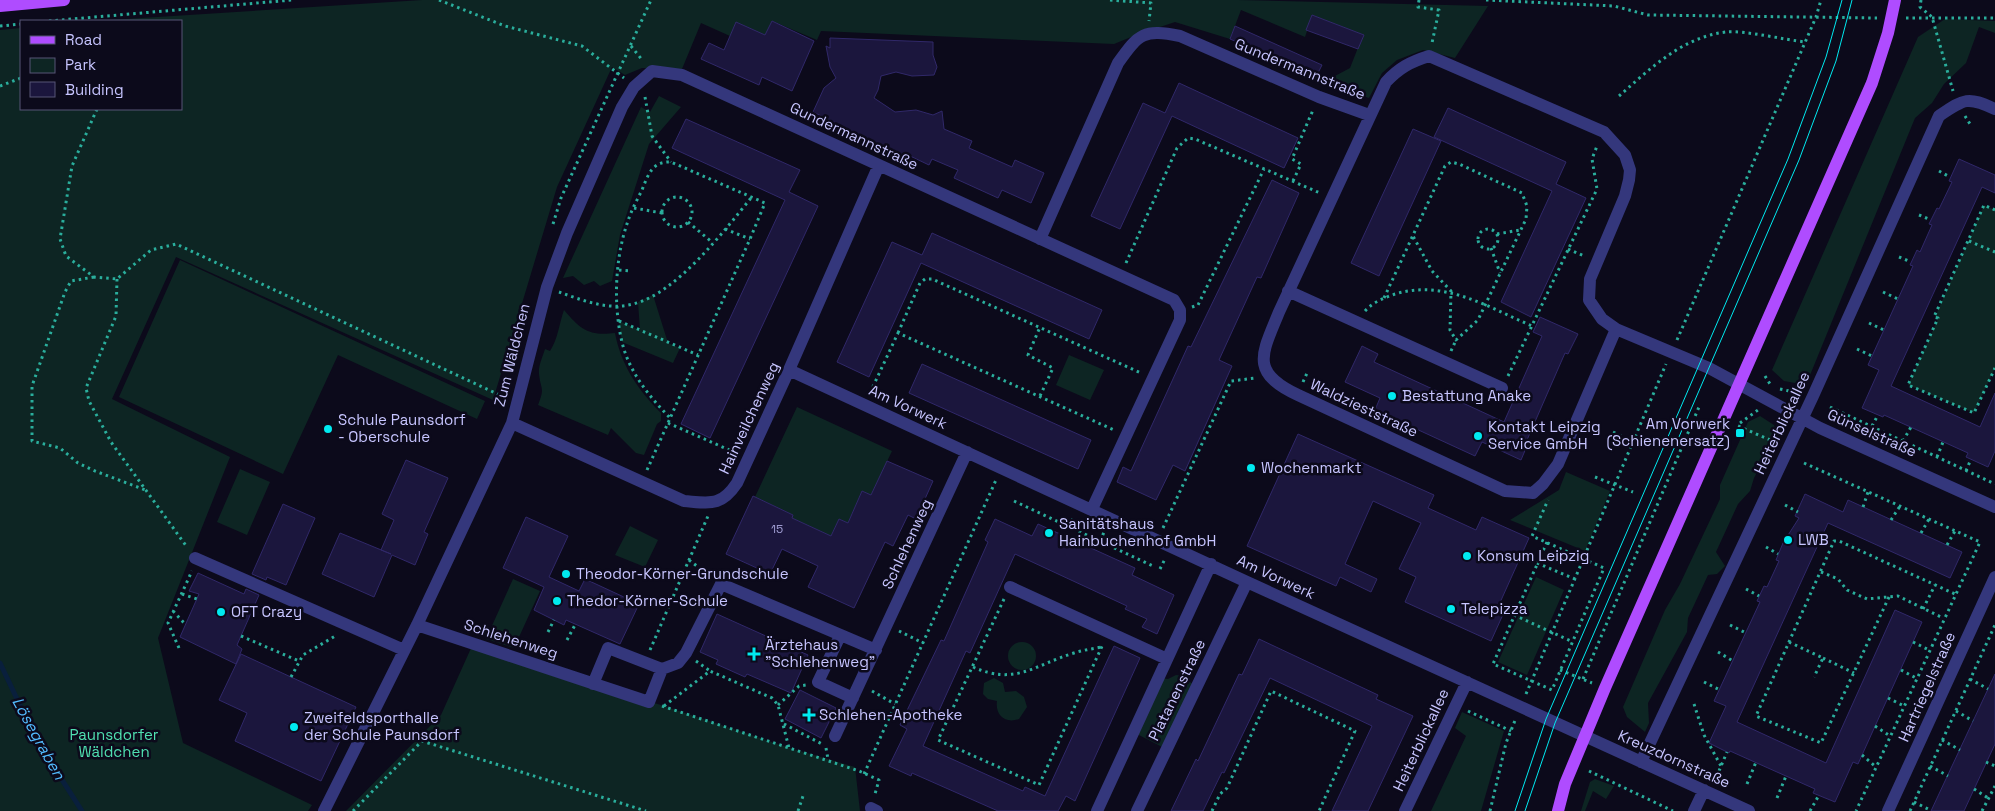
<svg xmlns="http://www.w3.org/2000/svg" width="1995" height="811" font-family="'Space Grotesk',sans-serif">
<rect width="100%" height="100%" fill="#0c0a1b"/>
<!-- green -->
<path fill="#0d2523" d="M422,0h815l251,6 -33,52 -32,-8 -26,10 -15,13 -13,25 -38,-13 4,-9 15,-8 13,-33 -51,-19 -7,21 -64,-27 -11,29 -55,-17 -39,13 -22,9 -293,-13 -4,9 -45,-19 -7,14 -35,1 -29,-13 -19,46 -40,-1 -17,7 -13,-8 -55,120 -64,213 -317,-143 -64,142 118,58 -72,181 25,105 129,62 -4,6h-308v-781l21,-2v81h160v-88h-87z
M1945,19l50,2v12l-16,-6 -13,36 -22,21 -12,19 -17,15 -109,267 -22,-4 -12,-11 146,-333z
M659,96l22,11 -32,37 -29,91 -8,46 -12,5 -6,-5 -10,4 -11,-9 -10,2 78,-171 9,5z
M1984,205l11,5v158l-21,45 -66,-28 30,-66 -3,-2z
M180,260l305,141 -8,18 -139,-64 -55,119 -164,-77z
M653,295l15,48 12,5 -7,15 -51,-21 -3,-21 21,9 -2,-28z
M564,310c17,20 25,26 51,23 6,32 23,57 46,80v8l-4,3 -13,31 -8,-2 -25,-25 -3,7 -70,-30c7,-18 3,-14 1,-31 -1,-8 4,-18 6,-25l5,2c8,-12 9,-27 14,-41z
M1069,355l35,15 -14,30 -34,-15z
M797,407l95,44 -21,44 -9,-4 -14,32 -9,-4 -8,17 -39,-18 1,-3 -38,-18z
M1760,416l14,9 3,10 -23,43 -4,13 -12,13 -22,48 9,14 -8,8 -9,1 -20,43 -1,14 -39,71 1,20 -4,9 -18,-15 -4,-10 42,-97 15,-26 40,-85v-14l28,-63z
M240,469l30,13 -23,53 -30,-13z
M1566,472l44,19 -25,60 -75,-31 49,-30z
M630,526l28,14 -13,27 -30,-12z
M1536,577l28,13 -37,85 -29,-13z
M513,579l27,12 -26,57 -28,-9z
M1008 656a14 14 0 1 1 28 0a14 14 0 1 1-28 0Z
M472,646l192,60 126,42 65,19 5,44h-514l95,-96z
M1176,675l8,1 4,5 7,4 -31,63 -29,-15 26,-55 7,1z
M994,678l9,5 2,9 11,-1 8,6 3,10 -8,12c-14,5 -24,-4 -22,-18l-9,-2 -5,-5 1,-11z
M1462,712l42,19 -23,80h-50l35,-75 -11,-8z
M1595,779l19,7 -8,13 -13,-8 -8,20h-4l9,-29z"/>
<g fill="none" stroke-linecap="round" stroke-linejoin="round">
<!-- stream -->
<path stroke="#091f3c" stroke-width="5" d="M0,663l36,76 46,72"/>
</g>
<!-- building -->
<path fill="#1b163d" stroke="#302869" d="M1312,15l52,20 -6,14 -52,-19z
M772,21l42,20 -22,50 -30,-14 -3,8 -58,-26 8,-16 15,7 12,-28 29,13z
M1235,26l87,39 -6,12 -86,-38z
M830,38l103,4v13l4,12 -3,8 -22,1 -16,-4 -15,4 -3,14 -4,8 21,14 21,-2 17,5 9,-4 2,18 28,12 -3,7 43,19 3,-7 29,13 -13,30 -29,-13 -4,8 -44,-20 4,-8 -26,-11 -3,6 -21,-10 -4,8 -6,-7 -14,-1 -15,-12 -15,-2 -11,-8 -7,-10 -23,-11 11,-24 12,-10 -6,-11 -4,-21 4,2z
M1179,83l119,55 -14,30 -112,-52 -52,113 -29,-13 52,-113 22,10z
M1448,108l118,54 -10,22 30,14 -55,119 -30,-15 51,-111 -118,-54z
M686,119l114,51 -11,22 29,14 -108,232 -29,-14 104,-224 -113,-52z
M1413,129l28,12 -62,135 -28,-13z
M1959,159l36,16v18l-13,-6 -91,199 89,41 15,-34v58l-7,16 -22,-10 2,-4 -84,-38 -1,2 -21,-9 17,-38 -11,-5 45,-99 -3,-1 7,-15 3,2 12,-27 -3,-1 8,-16 2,1 13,-27 -3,-1z
M1272,180l27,13 -38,85 -4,-1 -38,83 13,6 -47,105 -12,-6 -17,35 -39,-18 6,-15 8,4 57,-125 3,1z
M932,233l170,77 -13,29 -168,-76 -52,114 -32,-15 55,-120 30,13z
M1540,317l38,17 -10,20 -3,-1 -38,87 2,1 -8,19 -39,-18 -7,14 -100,-46 5,-12 -35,-16 17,-36 16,8 -4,8 130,60 38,-86 -9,-4z
M922,364l169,76 -13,29 -169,-76z
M1298,434l136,61 -6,13 48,22 6,-13 47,21 -31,69 7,3 -14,31 -86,-39 11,-25 -17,-8 22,-46 -48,-22 -28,63 32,15 -6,13 -31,-15 -4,9 -89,-40z
M406,460l42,18 -24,54 4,2 -13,31 -23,-10 -18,42 -52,-23 18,-41 51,21 -10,-4 13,-30 -12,-6z
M887,461l46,20 -17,38 -8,-4 -15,31 -8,-4 -31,66 -46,-21 10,-21 -36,-17 -12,25 -44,-20 27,-58 40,19 -1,3 39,18 8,-17 9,4 14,-32 9,4z
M1805,494l38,18 5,-12 114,52 -12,26 -122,-55 -91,199 89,41 69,-153 27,12 -64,142 -5,-2 -18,40 -22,-9 2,-4 -85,-38 -1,2 -20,-10 17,-37 -12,-5 46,-99 -3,-1 7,-15 3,1 12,-26 -3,-1 7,-17 16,-25 -4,-2z
M283,504l32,14 -29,67 -19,-8 -1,3 -14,-6z
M526,517l42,19 -19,41 30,14 6,-12 54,25 -19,40 -54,-24 -2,5 -30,-15 10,-23 -41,-19z
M995,519l37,17 6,-12 97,44 -3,7 42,20 -17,39 -15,-7 5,-8 -22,-10 2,-3 -112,-52 -45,99 -4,-2 -43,95 100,45 2,-4 20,9 69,-150 26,12 -65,143 -9,-5 -8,15h-60l-86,-38 -1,3 -22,-10 18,-37 -7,-4 41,-85 3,1 44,-99 -3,-2z
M198,573l46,21 2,-5 13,6 -22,50 5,4 -6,15 -56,-27 19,-43 -10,-3z
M717,614l91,41 -17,38 -44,-19 -2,3 -29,-13 2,-4 -18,-8z
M1259,639l119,56 -2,4 37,17 -45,95h-36l40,-85 -102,-48 -46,95 -2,-1 -19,39h-32l25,-52 2,2 41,-87 3,1z
M241,654l115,53 -35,74 -86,-40 12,-28 -28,-13z
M1995,674v70l-31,67h-33z
M800,690l36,18 -15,30 -36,-19z"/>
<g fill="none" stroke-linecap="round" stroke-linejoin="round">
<!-- path -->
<path stroke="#2aae9c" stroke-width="3" stroke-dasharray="2.5 4" stroke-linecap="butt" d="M439,0l66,26 77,20 42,32
M1110,0l41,3 -2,18
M1419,0l-1,7 21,3 -7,33
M1486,0l128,6 34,9 229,3
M1921,0l-1,7 12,10 21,74
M1906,18h89
M49,21l243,-21
M0,26l21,-2
M631,46l12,15
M0,86l21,-8
M1619,96c31,-27 63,-59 107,-64 18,-2 59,8 80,10
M645,97l7,39 19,26
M97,109l-25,57 -12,73 6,17 28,21 23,2 34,-29 25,-6 328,153
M1965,116l5,8
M1939,171l11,6
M1293,181l8,-17 -9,-5 21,-49
M662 212a15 15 0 1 1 30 0a15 15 0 1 1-30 0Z
M634,208l28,5
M1995,210l-11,-5 -50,112 4,1 -30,67 66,28 21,-45
M1919,215l12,5
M688,222l25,21
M553,224l8,-26 90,-198
M725,229l25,10
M1478 239a10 10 0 1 1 20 0a10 10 0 1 1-20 0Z
M1497,234l23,-4
M1969,241l26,11
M1491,248l9,25
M1568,249l16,7
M1899,257l12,5
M1126,263l51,-115 11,-10 7,1 125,54
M619,270l12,1
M94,277l-23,4 -6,11 -33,94v55l28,7 18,15 17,8 53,20
M117,279l-1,37 -30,72 3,13 22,41 76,105
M559,292c23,8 49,19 74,12 43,-10 91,-73 118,-106
M1883,292l15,7
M1384,298l61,-132 6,-4 8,2 63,29 5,13 -1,13 -48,101 -22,20 -6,-10 1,-39 -19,-20 -19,-35
M1192,307l6,-2 66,-136
M1365,311c8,-9 19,-13 30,-17 49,-15 93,13 137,32
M619,321l79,34
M1869,323l15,7
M898,333l22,-50 5,-4h7l209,94
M1677,340l139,-323 5,-17
M1857,349l15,7
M1451,351l5,-11
M1508,376l89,-187 -5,-30 5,-13
M1765,376l5,8
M1303,382l4,-9
M1780,389l9,2 8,-2
M870,393l28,-60 216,97
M501,396l6,-18
M1040,396l13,-28 -25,-13 12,-28
M1830,407l165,77
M668,423l68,30
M1740,423l18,-13
M1738,426l39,17
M1872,426l6,-11
M1613,432l20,10
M1903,441l8,-14
M1937,457l6,-15
M1804,463l176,79 -124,269
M647,470l103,-231 15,-36 -94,-41c-19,-1 -23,13 -29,28 -5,10 -11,21 -14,31 -13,36 -15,84 -6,121 7,30 27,54 48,76
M1966,471l5,-12
M1595,477l38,15
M1014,501l139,65
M1785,505l13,7
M1863,507l5,-15
M1891,520l9,-14
M1069,527l5,-11
M1163,528l68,-147 25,-3
M1921,533l8,-14
M1100,541l5,-11
M1547,542l-54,122 59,26 52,-122 -72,-32 16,-36
M1947,545l8,-14
M1766,547l12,7
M689,560l21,16
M1537,563l38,16
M1160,569l5,-10
M1821,572l17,7 9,11 20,9 31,-3 45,22
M1746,589l13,7
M182,594l15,5
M1889,597l-68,146 -65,-27 78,-175h5l116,53
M1004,599l-66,141 101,45 64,-141
M1923,609l12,-24
M173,611l12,13
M1514,615l59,27
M1730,625l16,8
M899,631l24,12
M548,632l6,-12
M241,636l58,25
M567,640l8,-15
M1789,642l34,16 -9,19
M1913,642l16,8
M179,648l-11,-25 24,-52
M650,650l58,-134
M1718,652l15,9
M1823,658l31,15
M696,661l14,10
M973,667c43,19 61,-2 101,-14 9,-3 18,-4 27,-6
M1560,670l32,13
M1901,670l15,8
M291,677l12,-22 34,-20
M1583,679l116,-272
M1970,679l18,10
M1704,682l16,8
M872,691l23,13
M1526,694l140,-330
M1888,698l16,8
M1694,704l10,31 17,31
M778,705l21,-19 7,-1
M662,706l197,65 20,9 -4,14
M664,706l46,-35 62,27 6,7 11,43
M1468,711l43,20
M1956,711l17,10
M784,724l38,20
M1875,726l15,10
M1942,740l18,10
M826,748l2,11
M1862,755l14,12
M1986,762l9,4
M1930,766l18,10
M1589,771l84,40
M1719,771l8,-19
M864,774l132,-294
M1747,784l9,-22
M1974,789l14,9
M1777,798l9,-22
M1914,802l14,7
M353,811l69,-70 224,70
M798,811l6,-18
M1212,811l8,-17 7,-6 44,-97 84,40 -36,80
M1490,811l16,-68 10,-25
M1810,811l9,-16
M1910,811l85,-186
M1982,811l13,-25"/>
<!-- minor -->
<path stroke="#34377c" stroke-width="12" d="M1040,239l78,-176c21,-30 26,-34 62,-27l139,61 50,18
M1288,291l214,97
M1616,329l-58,135 -15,20 -10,9 -28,-2 -207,-96c-49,-23 -36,-41 -19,-83l107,-230c13,-14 24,-20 43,-26l175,76 21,23 5,15 -1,10 -4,16 -35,83 -1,21 13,19 14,10 93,39 111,60 175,79
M789,370l458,212 502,229
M512,423l172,78c26,2 37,6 53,-18l52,-113 90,-205
M195,558l209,92
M1010,587l157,72
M417,625l232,77 13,-33 -54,-21 -15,36
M840,636l-22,46 35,16
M662,669l16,-6 8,-10 35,-69 155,66
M835,736l132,-284
M1641,762l172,-366 126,-280c25,-17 28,-20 56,-7
M871,808l6,3
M324,811l93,-186 95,-202 35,-136 20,-54 55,-126 12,-20 18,-16 30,4 492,225 6,10v10l-88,189
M1097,811l114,-247
M1137,811l110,-229
M1405,811l62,-129
M1694,811l10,-21
M1888,811l107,-234"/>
<!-- major -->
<path stroke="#af4cff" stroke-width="12" d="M0,6l64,-6
M1558,811l7,-27 40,-96 267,-605 16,-50 7,-33"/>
<!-- tram -->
<path stroke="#00eaf0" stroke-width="1" d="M1515,811l31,-92 242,-560 38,-102 16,-57
M1525,811l30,-88 244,-563 37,-99 16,-61"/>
</g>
<!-- markers -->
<g fill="#00eaf0" stroke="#0c0a1b" stroke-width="2">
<circle cx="1392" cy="396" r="5"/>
<circle cx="328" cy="429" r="5"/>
<rect x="1735" y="428" width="10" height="10" rx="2.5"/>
<circle cx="1478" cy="436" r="5"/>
<circle cx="1251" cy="468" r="5"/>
<circle cx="1049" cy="533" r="5"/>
<circle cx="1788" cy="540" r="5"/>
<circle cx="1467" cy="556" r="5"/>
<circle cx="566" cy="574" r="5"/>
<circle cx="557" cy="601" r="5"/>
<circle cx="1451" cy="609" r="5"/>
<circle cx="221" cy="612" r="5"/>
<path d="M751.5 646.5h5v5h5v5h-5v5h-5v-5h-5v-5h5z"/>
<path d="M806.5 707.5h5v5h5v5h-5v5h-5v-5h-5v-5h5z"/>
<circle cx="294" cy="727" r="5"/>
</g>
<g text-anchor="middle" stroke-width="5" stroke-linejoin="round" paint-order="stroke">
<!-- number labels -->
<g font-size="12" fill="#9c99ce">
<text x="777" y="533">15</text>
</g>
<!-- street labels -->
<g font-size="15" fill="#c7c5ff" stroke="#0c0a1b">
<text transform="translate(1300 69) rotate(22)" y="5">Gundermannstraße</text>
<text transform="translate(854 136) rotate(25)" y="5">Gundermannstraße</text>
<text transform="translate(512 355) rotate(-76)" y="5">Zum Wäldchen</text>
<text transform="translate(908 407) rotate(25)" y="5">Am Vorwerk</text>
<text transform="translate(1364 408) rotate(25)" y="5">Waldzieststraße</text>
<text transform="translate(749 418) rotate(-65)" y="5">Hainveilchenweg</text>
<text transform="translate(1782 423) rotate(-65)" y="5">Heiterblickallee</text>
<text transform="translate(1872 433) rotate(24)" y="5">Günselstraße</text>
<text transform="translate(907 544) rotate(-65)" y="5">Schlehenweg</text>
<text transform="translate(1276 577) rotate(25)" y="5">Am Vorwerk</text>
<text transform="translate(511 639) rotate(18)" y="5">Schlehenweg</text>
<text transform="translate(1927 687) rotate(-66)" y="5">Hartriegelstraße</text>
<text transform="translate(1177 690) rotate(-64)" y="5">Platanenstraße</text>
<text transform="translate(1421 740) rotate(-65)" y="5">Heiterblickallee</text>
<text transform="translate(1674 759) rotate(24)" y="5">Kreuzdornstraße</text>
</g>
<!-- poi labels -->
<g font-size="15" fill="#c7c5ff" stroke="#0c0a1b" text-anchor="start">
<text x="1402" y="401">Bestattung Anake</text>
<text x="338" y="425">Schule Paunsdorf<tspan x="338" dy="17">- Oberschule</tspan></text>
<text x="1730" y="429" text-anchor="end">Am Vorwerk<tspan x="1730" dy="17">(Schienenersatz)</tspan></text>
<text x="1488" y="432">Kontakt Leipzig<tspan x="1488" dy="17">Service GmbH</tspan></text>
<text x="1261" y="473">Wochenmarkt</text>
<text x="1059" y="529">Sanitätshaus<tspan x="1059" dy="17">Hainbuchenhof GmbH</tspan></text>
<text x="1798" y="545">LWB</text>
<text x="1477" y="561">Konsum Leipzig</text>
<text x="576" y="579">Theodor-Körner-Grundschule</text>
<text x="567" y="606">Thedor-Körner-Schule</text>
<text x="1461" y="614">Telepizza</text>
<text x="231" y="617">OFT Crazy</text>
<text x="765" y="650">Ärztehaus<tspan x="765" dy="17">"Schlehenweg"</tspan></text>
<text x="819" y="720">Schlehen-Apotheke</text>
<text x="304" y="723">Zweifeldsporthalle<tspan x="304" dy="17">der Schule Paunsdorf</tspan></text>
</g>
<!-- park labels -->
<g font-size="15" fill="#50e0b1" stroke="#0c0a1b">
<text x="114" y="740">Paunsdorfer<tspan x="114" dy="17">Wäldchen</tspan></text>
</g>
<!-- water labels -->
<g font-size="16" font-style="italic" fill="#53bcff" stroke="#0c0a1b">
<text transform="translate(39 738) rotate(61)" y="6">Lösegraben</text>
</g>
</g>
<!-- legend -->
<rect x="20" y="20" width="162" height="90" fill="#0c0a1b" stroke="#575576"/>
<rect x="30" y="36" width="25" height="8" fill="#af4cff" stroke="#575576"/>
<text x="65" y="45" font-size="15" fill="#c7c5ff">Road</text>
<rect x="30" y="58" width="25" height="15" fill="#0d2523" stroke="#575576"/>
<text x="65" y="70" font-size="15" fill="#c7c5ff">Park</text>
<rect x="30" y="82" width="25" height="15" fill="#1b163d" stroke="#575576"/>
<text x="65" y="95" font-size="15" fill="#c7c5ff">Building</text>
</svg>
